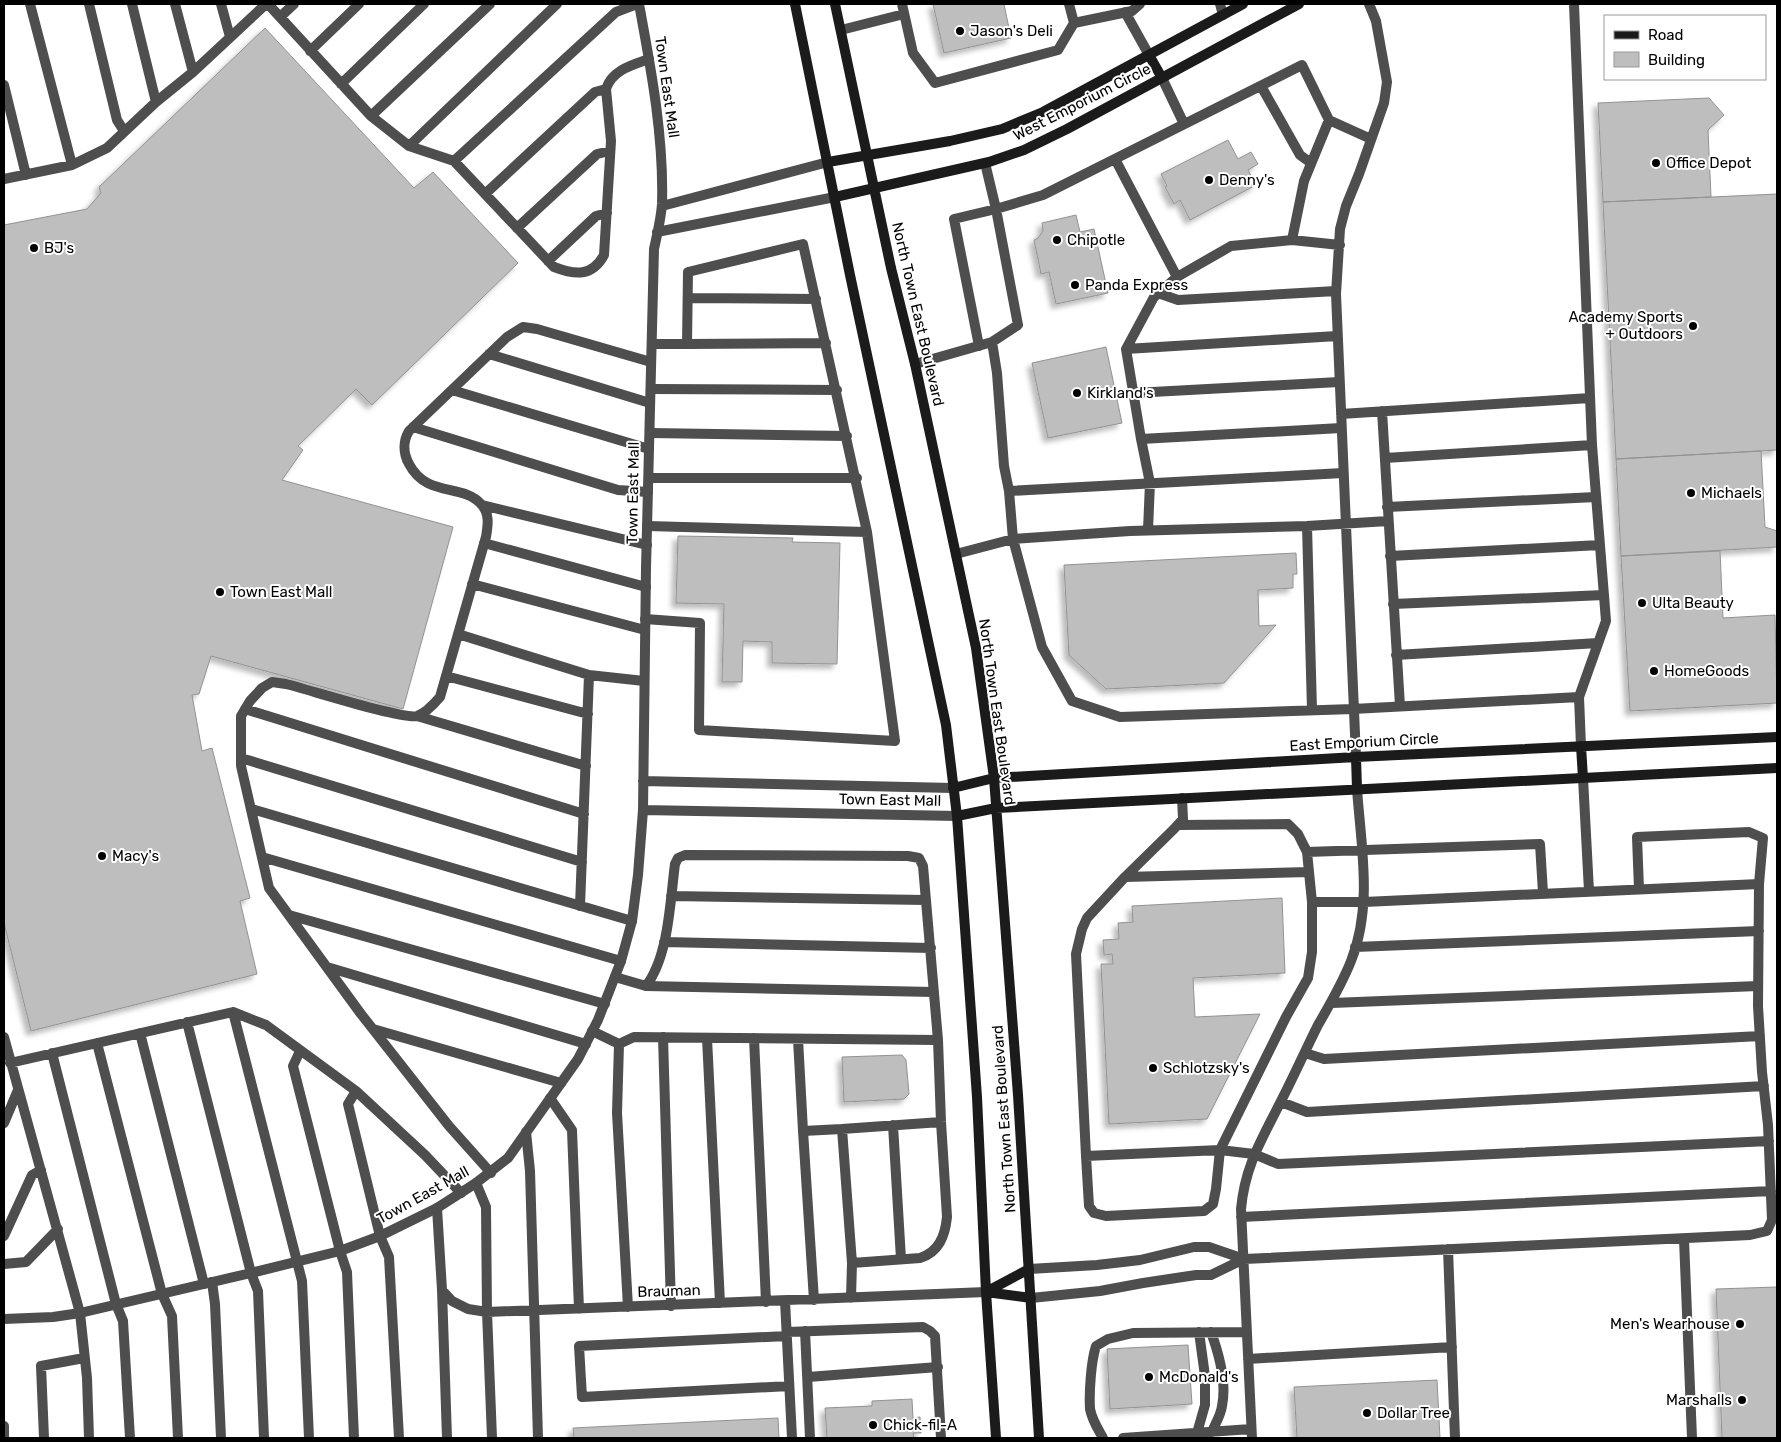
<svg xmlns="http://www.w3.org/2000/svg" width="1781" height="1442" font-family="Rubik,sans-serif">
<defs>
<filter id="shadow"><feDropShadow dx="-4.5" dy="4.5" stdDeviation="2.5" flood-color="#0004"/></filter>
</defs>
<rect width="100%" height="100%" fill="#fff"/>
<!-- building -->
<path fill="#bebebe" stroke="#929292" filter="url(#shadow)" d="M933,4h71l7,34 -67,15z
M265,28l149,160 19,-16 85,91 -146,142 -16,-16 -58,57 5,4 -21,30 171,47 -50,182 -192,-53 -12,38 -7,1 10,56 10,-3 38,150 -10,3 17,73 -226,57 -27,-108v-698l83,-16 14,-16 -2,-6z
M1709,98l15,17 -16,15 3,67 -108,5 -5,-99z
M1228,140l10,19 13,-7 7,12 -10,6 8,15 -66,35 -10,-20 -6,4 -9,-17 2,-1 -6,-12z
M1777,194v256l-161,9 -13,-257z
M1076,215l4,17 14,-3 14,64 -52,11 -7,-32 -8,2 -7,-34 4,-2 5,-7 -1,-8z
M1106,347l16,76 -74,15 -16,-75z
M1761,451l4,76 12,4v16l-156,9 -5,-97z
M678,536l115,2 -1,4 48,1 -3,121 -65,-1v-21l-29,-1 -1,41h-20l2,-78 -48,-1z
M1720,551l3,67 52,-3 2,88 -147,8 -9,-155z
M1296,553l1,21h-4v14l-35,2 1,36 17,-1 -52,58 -118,6 -37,-34 -5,-90z
M1282,898l3,75 -92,5 2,39 65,-3 -53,105 -98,5 -8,-160h12l-1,-10 -8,1 -1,-15 16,-1 -1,-16 15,-1 -1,-16z
M902,1055l4,5 3,34 -5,5 -60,3 -2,-45z
M1777,1287v151h-55l-6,-149z
M1188,1345l4,59 -82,5 -3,-60z
M1437,1380l3,58h-143l-3,-51z
M912,1399l1,19 7,-1 1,16h-8l1,5h-87l-2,-30 47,-2v-5z
M778,1418l1,20h-205l-1,-10z"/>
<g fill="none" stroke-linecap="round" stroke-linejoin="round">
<!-- lane -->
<path stroke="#4e4e4e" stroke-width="10" d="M30,4l42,161
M89,4l28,116 7,11
M132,4l24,98
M175,4l18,68
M221,4l9,33
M268,4l103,112 38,30 45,15 100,106c21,8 38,10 50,-12l7,-114 -5,-52c6,-19 26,-24 43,-30
M902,4l11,49 22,30 123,-33 16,-27 -5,-19
M1220,4l3,11
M1125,12l24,43
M280,17l14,-13
M1074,23l58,-12 8,-7
M841,30l63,-16
M310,51l49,-47
M1162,78l22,46
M341,84l83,-80
M4,85l22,90
M1261,86l39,69 11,8
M371,116l119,-112
M1329,120l-25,61 -12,59 48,5
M409,146l148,-142
M1115,159l62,118 54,-31 61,-6
M454,161l162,-149 21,-8
M985,163l11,46 47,-14 259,-130 27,55 42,19
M4,179l68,-14 35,-17 49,-46 37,-30 73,-68
M485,194l110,-102 11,-3
M517,228l80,-74 13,-3
M548,261l48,-45 11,-3
M1158,293l20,7 158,-9
M688,298l128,1
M992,342l5,31 7,93 5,25 4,48 29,108 30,54 48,16 233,-8 226,-12 27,-76 -14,-176 -18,-441
M652,344h35l1,-72 115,-28 64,288
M687,344l139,-1
M1126,349l211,-13
M489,354l161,49
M915,364l77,-22 26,-17 -22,-116 -42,10 25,127
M651,389l186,1
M452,390l197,59
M1134,393l205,-11
M1382,411l18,295
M1341,414l249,-16
M413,427l205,63 30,2
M650,433l197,3
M1141,439l200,-11
M1385,458l207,-13
M649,478h208
M1009,491l334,-18
M482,505l165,40
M1387,507l209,-10
M1307,526l5,184
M1148,530l2,-47 -9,-44 -15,-90 28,-52 23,-20
M484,543l162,44
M956,554l57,-15 117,-8 177,-5 81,-5
M1390,556l210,-11
M472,584l173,46
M1393,604l211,-9
M645,619l55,4 -1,107 196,11 -28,-209 -220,-6
M458,634l131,41 55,6
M1396,655l202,-12
M446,676l142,38
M1579,697l2,49
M245,709l339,105
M417,716l169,50
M1356,757l-20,-463 4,-65 6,-23 13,-32 25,-71 3,-21 -11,-61 -7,-17
M241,758l341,104
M1583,778l6,113
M1182,798l1,21 -9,10 -49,48 -38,41 -5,11 -6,25 10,202 134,-6 34,4 24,10 491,-23
M252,809l380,112
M1178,825l110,-1 10,10 9,18
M262,857l359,104
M1125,877l184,-5
M1639,889l-2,-52 112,-5 14,6 -4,46
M671,896l255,4
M1312,902l-5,-50 233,-8 3,49
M580,906l9,-231
M289,915l316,89
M664,942l267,6
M1355,947l404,-16
M327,967l259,77
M615,977l31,9c23,-30 24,-85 29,-122l3,-6 7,-3 223,1 11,2 4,8 15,174 -304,-3 -15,7
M646,986l288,6
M1332,1003l426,-17
M233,1012l69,269 7,157
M187,1022l64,251 7,18 6,147
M373,1029l188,54
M592,1031l27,13 -2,69 11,194
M140,1033l64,251
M4,1037l76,276 7,65 2,60
M663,1037l8,269
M707,1038l13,265
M754,1038l12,264
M798,1039l5,92
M97,1043l65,251 10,22 6,122
M300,1051l-7,15 47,185 7,21 7,166
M52,1053l64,251 7,17 7,117
M1305,1053l19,6 436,-23
M10,1063l223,-51 33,13 90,66 69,64 36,38
M356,1091l-8,13 32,132 9,21 10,181
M550,1098l22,32 7,179
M1281,1102l26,10 457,-26
M4,1123l14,-33
M893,1125l8,134
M526,1132l4,39 8,267
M491,1173l-42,-47 -88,-112 -92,-126 -28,-122v-50l9,-15 12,-13 10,-6 14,2c21,5 117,36 131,32 9,-3 17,-12 23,-19l46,-160c2,-12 4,-24 -5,-33 -19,-21 -54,-6 -72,-40 -6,-11 -6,-23 0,-33l98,-94 16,-10 14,2 114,33
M476,1183l10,24 1,105 5,126
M437,1208l5,82 10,11 16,8 19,3 499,-20
M1241,1217l530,-26
M4,1236l28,-61 9,-5
M1684,1239l8,199
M1448,1249l7,189
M852,1263l-10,-134 99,-7
M4,1264l22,-2 32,-33
M1029,1269l68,-4 43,-5 54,-13h15l35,12 506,-24 17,-4 5,-11 -4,-95 -6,-53 -4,-66 1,-122 -395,18h-52v50l-4,26 -22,39 -66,133 -4,39 -3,15 -9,7 -98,5 -12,-3 -5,-7 -3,-50
M212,1282l3,22 6,134
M442,1290l5,148
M851,1298l1,-35 68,-5c19,-6 25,-22 27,-41l-6,-95 -3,-82
M1031,1298l69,-7 43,-8 53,-8h15l33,-16
M814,1300l-11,-169 39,-2
M785,1301l7,137
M805,1331l5,107
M787,1332l136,-5 7,4 5,5 6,102
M1211,1332c8,22 16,50 11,74 -1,9 -7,18 -10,26
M787,1336l-208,10 3,51 207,-11
M1248,1359l204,-12
M808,1377l130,-10
M1197,1433l8,-28v-29l-6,-44
M44,1438l-3,-72 43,-8
M1103,1438c-5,-9 -11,-18 -13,-29 -1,-16 1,-48 6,-63l12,-7 25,-6 114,-1
M1123,1438l128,-9
M1252,1438l-11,-229c4,-43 20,-68 39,-106 13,-25 25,-52 38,-78 12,-21 24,-41 33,-64 22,-55 10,-115 6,-172"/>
<!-- street -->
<path stroke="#4e4e4e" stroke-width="10" d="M662,206l166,-44
M657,232l178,-35
M643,781l310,7
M643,810l314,6
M4,1319l49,-2 27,-4 171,-40 89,-22 40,-15 57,-28 39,-25 32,-25 70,-99 20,-39 23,-59 11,-40 6,-46 5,-65 3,-242 8,-319c3,-14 7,-30 8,-45 2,-67 -11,-135 -23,-200
M4,1426v12"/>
<!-- secondary -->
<path stroke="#1b1b1b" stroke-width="10" d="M795,4l55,271 96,450 11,91 20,281 9,195 10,146
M835,4l56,264 24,96 61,284 18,130 24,317 21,343
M1149,55l13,23
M828,162l122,-21 52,-12 41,-17 200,-108
M835,197l154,-35 35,-12 43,-21 232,-125
M1581,746l2,32
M1356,757l1,32
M953,788l41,-10 362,-21 421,-20
M957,816l39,-8 781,-40
M986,1292l43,-23
M986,1292l45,6"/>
</g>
<!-- markers -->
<g fill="#000" stroke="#fff" stroke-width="2">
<circle cx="960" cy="31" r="5"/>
<circle cx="1656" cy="163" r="5"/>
<circle cx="1209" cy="180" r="5"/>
<circle cx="1057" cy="240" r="5"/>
<circle cx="34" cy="248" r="5"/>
<circle cx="1075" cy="285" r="5"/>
<circle cx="1693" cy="326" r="5"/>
<circle cx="1077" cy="393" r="5"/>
<circle cx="1691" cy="493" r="5"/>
<circle cx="220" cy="592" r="5"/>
<circle cx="1642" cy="603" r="5"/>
<circle cx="1654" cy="671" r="5"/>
<circle cx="102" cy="856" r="5"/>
<circle cx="1153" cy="1068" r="5"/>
<circle cx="1740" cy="1324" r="5"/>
<circle cx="1149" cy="1377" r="5"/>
<circle cx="1742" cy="1400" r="5"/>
<circle cx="1367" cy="1413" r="5"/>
<circle cx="873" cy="1425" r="5"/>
</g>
<g text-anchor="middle" stroke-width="4" stroke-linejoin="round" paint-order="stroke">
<!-- poi labels -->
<g font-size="15" fill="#000" stroke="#fff" text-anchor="start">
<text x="970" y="36">Jason's Deli</text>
<text x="1666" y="168">Office Depot</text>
<text x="1219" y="185">Denny's</text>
<text x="1067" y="245">Chipotle</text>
<text x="44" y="253">BJ's</text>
<text x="1085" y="290">Panda Express</text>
<text x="1683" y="322" text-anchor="end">Academy Sports<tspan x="1683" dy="17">+ Outdoors</tspan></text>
<text x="1087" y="398">Kirkland's</text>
<text x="1701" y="498">Michaels</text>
<text x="230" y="597">Town East Mall</text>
<text x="1652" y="608">Ulta Beauty</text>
<text x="1664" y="676">HomeGoods</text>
<text x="112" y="861">Macy's</text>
<text x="1163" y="1073">Schlotzsky's</text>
<text x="1730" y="1329" text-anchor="end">Men's Wearhouse</text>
<text x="1159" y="1382">McDonald's</text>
<text x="1732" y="1405" text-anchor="end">Marshalls</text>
<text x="1377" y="1418">Dollar Tree</text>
<text x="883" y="1430">Chick-fil-A</text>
</g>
<!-- street labels -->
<g font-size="15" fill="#000" stroke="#fff">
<text transform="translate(667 87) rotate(82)" y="5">Town East Mall</text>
<text transform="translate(1082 102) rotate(-27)" y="5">West Emporium Circle</text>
<text transform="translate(918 314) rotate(77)" y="5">North Town East Boulevard</text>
<text transform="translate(633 493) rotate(-89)" y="5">Town East Mall</text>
<text transform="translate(997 712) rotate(82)" y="5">North Town East Boulevard</text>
<text transform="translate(1364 742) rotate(-3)" y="5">East Emporium Circle</text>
<text transform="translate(890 800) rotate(1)" y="5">Town East Mall</text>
<text transform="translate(1004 1119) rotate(-94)" y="5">North Town East Boulevard</text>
<text transform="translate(423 1195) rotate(-29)" y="5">Town East Mall</text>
<text transform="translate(669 1291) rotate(-2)" y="5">Brauman</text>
</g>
</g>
<!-- border -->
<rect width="1781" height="1442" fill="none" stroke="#000000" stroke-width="10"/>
<!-- legend -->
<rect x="1604" y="15" width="162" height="65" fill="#ffffff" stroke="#999999"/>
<rect x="1614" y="31" width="25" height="8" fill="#1b1b1b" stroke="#999999"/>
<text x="1648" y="40" font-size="15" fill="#000000">Road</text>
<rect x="1614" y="52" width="25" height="15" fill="#bebebe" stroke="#999999"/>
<text x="1648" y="65" font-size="15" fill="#000000">Building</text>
</svg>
